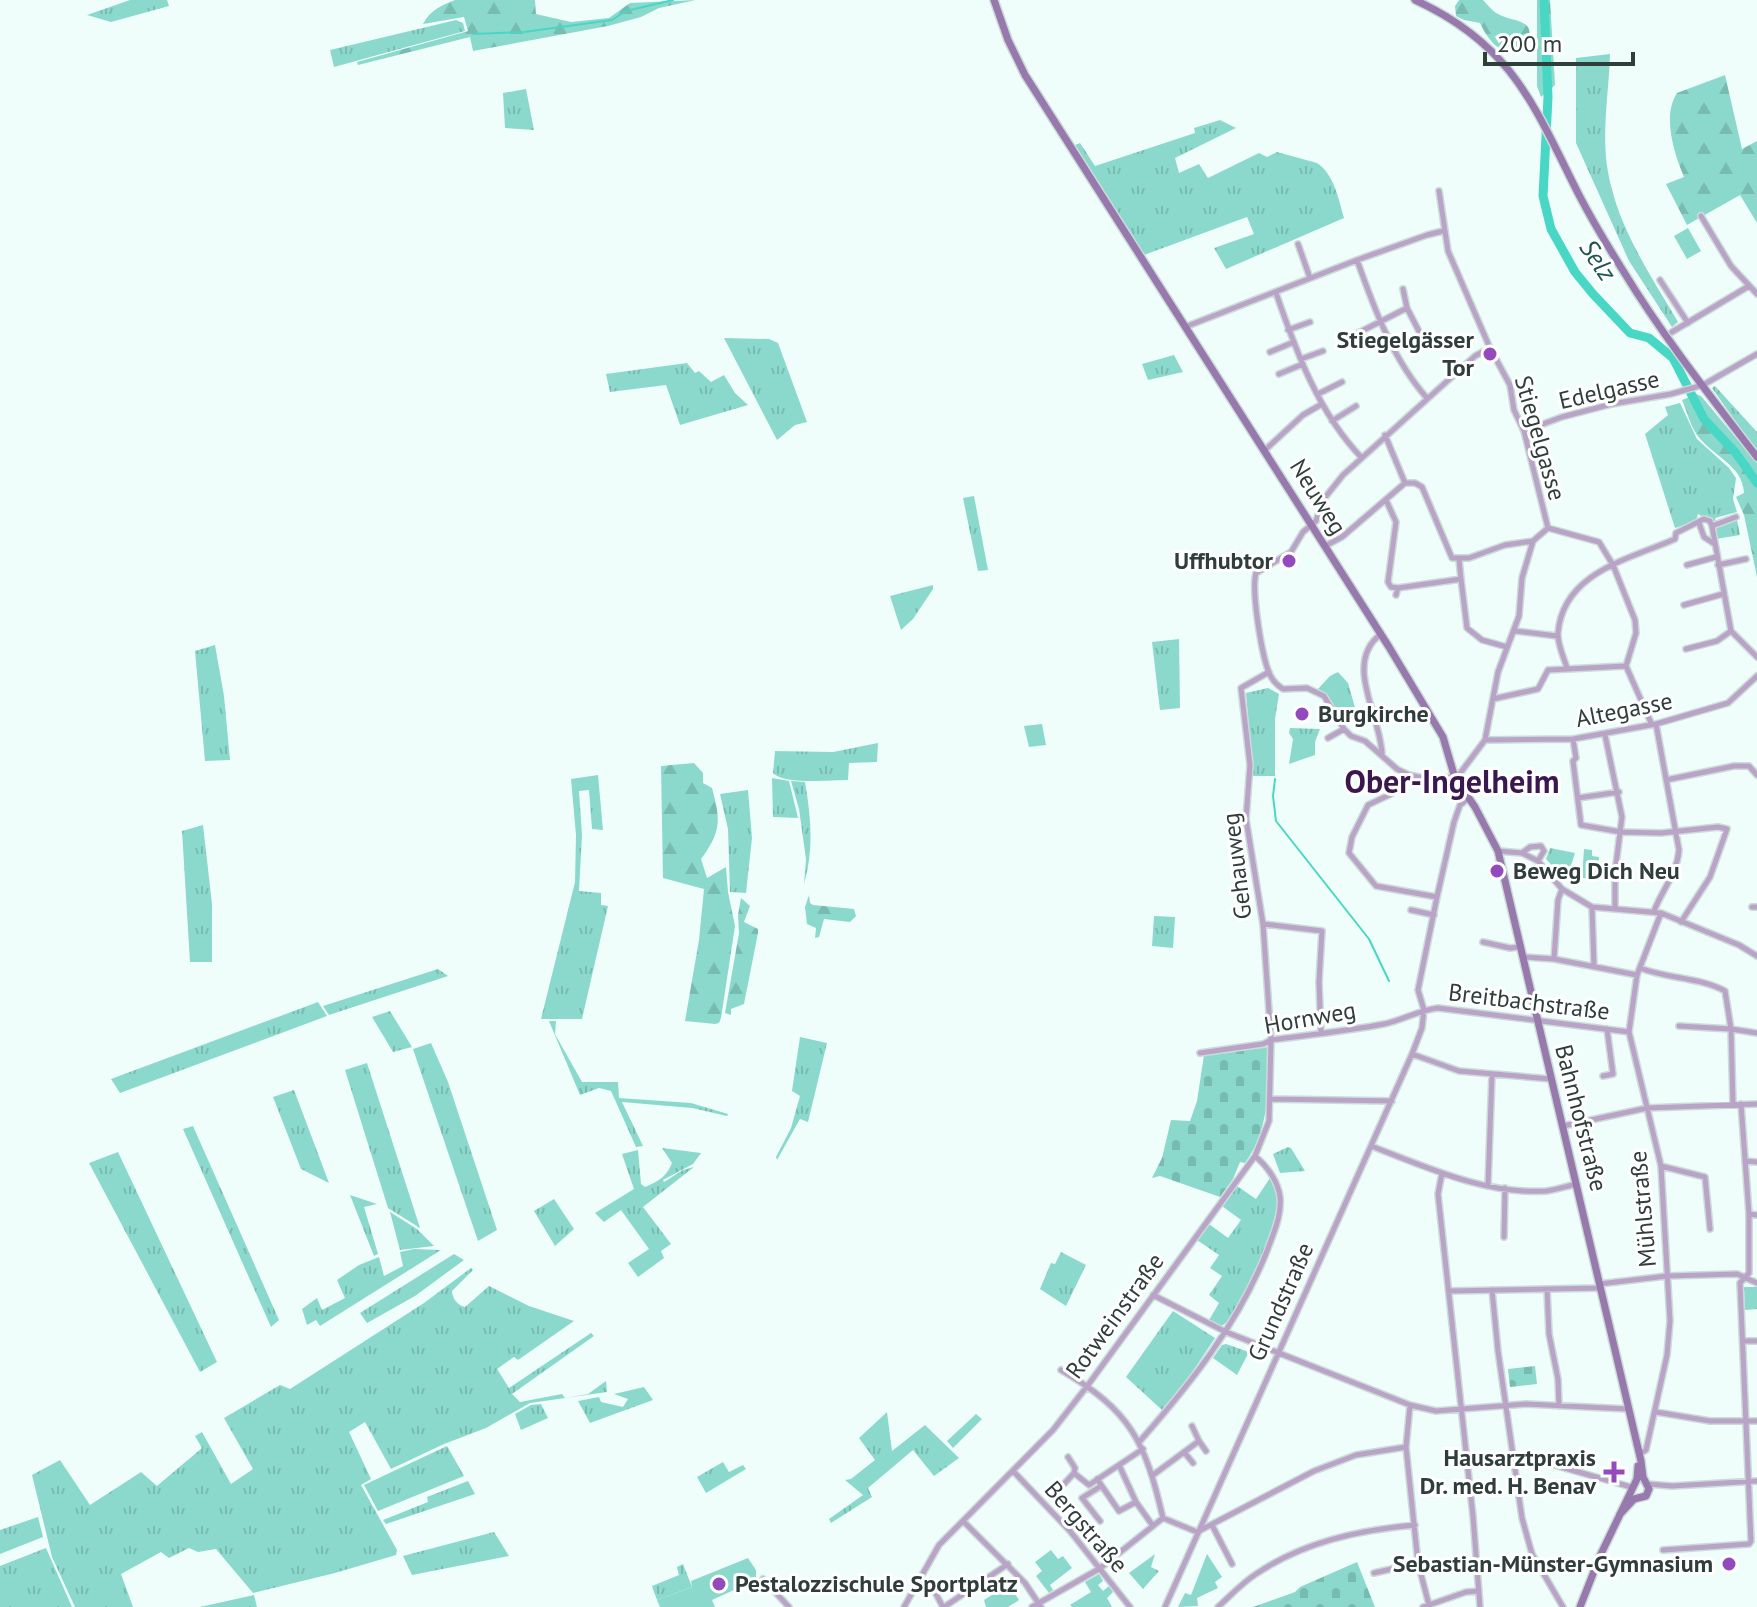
<svg xmlns="http://www.w3.org/2000/svg" width="1757" height="1607" font-family="'PT Sans',sans-serif">
<defs>
<pattern id="grass-tufts" width="24" height="20" patternUnits="userSpaceOnUse" patternTransform="scale(2)"><rect width="24" height="20" fill="#8bd9cc"/><path d="M3 7l-1-3M5 7V3M7 7l1-3M15 17l-1-3M17 17v-4M19 17l1-3" fill="none" stroke="#78bbb0"/></pattern>
<pattern id="forest-firs" width="22" height="20" patternUnits="userSpaceOnUse" patternTransform="scale(2)"><rect width="22" height="20" fill="#8bd9cc"/><path d="M5 1l3.5 6h-7zM16 11l3.5 6h-7z" fill="#78bbb0"/></pattern>
<pattern id="cemetery-stones" width="16" height="16" patternUnits="userSpaceOnUse" patternTransform="scale(2)"><rect width="16" height="16" fill="#8bd9cc"/><path d="M2 7V4a2 2 0 0 1 4 0v3zM10 15v-3a2 2 0 0 1 4 0v3z" fill="#78bbb0"/></pattern>
</defs>
<rect width="100%" height="100%" fill="#f0fefb"/>
<!-- grass -->
<path fill="url(#grass-tufts)" d="M130,0h37l2,6 -58,16 -24,-7z
M456,20l7,3 2,8 -131,36 -4,-17z
M1610,54c-1,39 -9,80 -2,118 10,56 42,102 70,150l-6,5 -43,-66 -53,-118v-85z
M526,89l8,41 -29,-2 -2,-35z
M1220,120l16,8 -61,30 4,15 20,-9 9,14 51,-25 8,4 10,-5 40,11c17,11 22,37 27,55l-118,51 -12,-21 40,-14 -7,-17 -103,38 -69,-110 5,-2 15,23 100,-33 -1,-5z
M724,338l45,1 9,4 29,79 -12,3 -18,15z
M1174,355l9,17 -35,8 -6,-16z
M687,363l8,10 4,-2 12,11 13,-7 11,18 13,12 -68,20 -14,-40 -56,7 -4,-18z
M1715,386l42,46v20l-45,-64z
M1680,403l17,36 32,29 7,10 -3,21 4,13 -22,6 1,4h-3l-15,-8 -2,7 -21,7 -30,-94 23,-19 -3,-8z
M974,496l14,74 -10,1 -15,-73z
M1737,520l3,15 -24,4v-12z
M933,585v4l-20,30 -12,11 -11,-34z
M1179,639l1,69 -20,2 -8,-68z
M215,645l9,51 6,64 -25,1 -10,-110z
M1338,672l10,11 10,35 -14,4 -17,-27 -9,-6 12,-13z
M1268,688l11,6 -4,25v57h-22l-7,-83z
M1042,724l4,21 -17,2 -5,-21z
M1290,728l30,1 -5,13v13l-26,9 4,-25 -4,-6z
M878,743l-1,19 -28,1 -1,17c-18,0 -64,5 -75,-7l2,-22 58,1z
M598,775l5,55 -11,-1 -3,-39 -10,1 3,44 -3,56 22,2v12l7,1 -26,113h-41l34,-137 1,-47 -5,-56z
M772,778l17,3 9,37 -25,-1z
M791,781l14,1c6,35 9,67 -1,102l2,-25 -7,-50z
M748,790l4,48 -6,55 -16,-1 -2,-63 -8,-35z
M203,825l9,79v58h-22l-8,-131z
M1550,848l25,5 -9,28 -20,-22z
M1154,916l21,1 -2,31 -21,-2z
M438,969l10,7 -119,39 -6,-9z
M318,1002l9,14 -207,77 -9,-14z
M390,1011l22,36 -19,5 -21,-35z
M549,1021h7l-1,13 27,48h36l1,16 72,5 37,11 -1,2 -35,-8 -70,-6 21,44 -7,1 -25,-56 -12,-3 -19,7z
M800,1037l27,6 -19,79 -8,-3 -23,41 -1,-3 15,-29 9,-32 -8,-5z
M431,1043l17,39 49,148 -19,11 -65,-192z
M367,1063l53,165 -32,-20 -43,-138z
M294,1090l35,93 -28,-14 -28,-72z
M193,1126l86,194 -8,7 -88,-198z
M1288,1147l3,1 14,23 -25,2 -7,-19z
M662,1148l39,5 -8,11 -30,16 1,2 19,-12 11,-3 -51,40 28,37 -10,7 3,7 -26,19 -10,-14 21,-14 -28,-39 -17,12 -9,-9 39,-24 -12,-35 16,-4 3,34 4,3c14,-6 21,-10 27,-24z
M118,1152l99,210 -17,10 -111,-209z
M1270,1178c4,8 7,16 7,24 0,23 -36,118 -56,124l-12,-6 10,-17 -10,-8 13,-19 -12,-8 9,-13 -22,-15 12,-16 19,14 13,-18 -19,-14 15,-20 19,13z
M350,1195l27,9 -13,3 14,47 -4,2z
M554,1199l20,30 -19,17 -21,-35z
M390,1212l27,17 17,17 -34,4z
M414,1249l27,1 -121,76 -4,-6 -9,5 -5,-16 15,-11 5,12 23,-12 -8,-18 22,-15 20,-8 5,19 19,-10 -3,-14z
M1061,1252l25,13 -20,41 -26,-17 11,-26 4,1z
M454,1254l10,6 -49,36 -48,27 -7,-10z
M471,1268l2,2 -21,21c0,7 6,15 13,16l24,-21 40,20 45,15 -56,39 -4,-3 -17,12 12,19 82,-55 3,3 -82,58 8,8 42,-8 3,4 23,-4 18,-13 1,11 -77,11 -44,25 -42,16 -53,25 -26,-47 -16,10 22,47 -10,6 36,65 -1,5 -61,18 -82,20 -37,-44 -18,3 -9,-4 -20,10 -8,-6 -40,22 12,33h-58l-23,-50 -20,-82 28,-15 30,45 51,-33 16,14 45,-38 -7,-12 7,-4 29,52 22,-15 -29,-51 56,-33 10,4 134,-86z
M1744,1287h13v22l-12,1z
M1173,1311l42,27 -26,39 -27,33 -36,-33z
M1226,1344l23,8 -12,23 -24,-17 9,-13z
M644,1387l9,13 -63,23 -12,-22 21,-4 2,5 22,5 5,-8 -14,-5z
M541,1404l7,14 -27,12 -6,-16 16,-9z
M887,1412l5,39 33,-26 34,33 -25,18 -21,-26 -45,38 4,9 -41,26 -2,-4 34,-24 -18,-15 6,-1 24,-19 -16,-22z
M976,1414l6,5 -29,29 -6,-7z
M447,1446l17,30 -86,35 -14,-26z
M723,1462l6,10 14,-7 3,4 -40,24 -9,-16z
M468,1481l7,13 -89,30 -3,-4 45,-18 -1,-5z
M38,1517l5,20 -43,17v-24z
M494,1532l15,24 -97,19 -9,-19z
M46,1548l26,59h-72v-41z
M1155,1554l-4,13 8,4 -16,18 -14,-16z
M683,1564l9,23 -35,13 -5,-14 27,-11 -2,-8z
M254,1595l3,12h-57z"/>
<!-- forest -->
<path fill="url(#forest-firs)" d="M455,0h80l1,14 35,8 38,-4 21,-15 66,-3 -37,8 -18,9 -33,9 -135,25 -3,-14 -112,28 -1,-3 111,-31 -4,-14 -41,7c6,-13 19,-19 32,-24z
M1459,0h24c5,5 9,11 15,14 17,9 41,4 28,34 -23,12 -37,-6 -46,-25l-16,-3 -8,-4 -1,-10z
M1537,0h13l5,85 -14,12 -4,-11z
M1725,75l17,74 15,-8v82l-17,-28 -53,30 -21,-41 18,-7c-10,-24 -22,-61 -7,-84z
M1696,394l5,2 56,67v114l-13,-62 -8,-18 8,-4c-1,-28 -32,-37 -47,-58 -7,-10 -10,-24 -15,-35z
M694,763l9,10v10l9,5c9,33 9,44 -11,71l6,19 19,-11 2,25 7,34 -14,92 -2,5 -4,1 -30,-3 14,-81 5,-51 -41,-11 -2,-112z
M809,895l1,8 3,2 41,4 2,7 -6,6 -26,-3 -5,18 -4,1 1,-10 -9,-4 -2,-17z
M741,898l9,8 -6,16 14,7v4l-14,71 -13,5v6l-6,-2 14,-80 -1,-18z"/>
<!-- cemetery -->
<path fill="url(#cemetery-stones)" d="M1269,1047c-1,41 1,82 -24,116l-5,-1 -7,17 -13,18 -60,-21 -8,2 10,-20 9,-38 19,1 7,-20 7,-46z
M1535,1366l2,18 -27,3 -2,-18z
M1357,1562l18,45h-122l42,-15 5,-5z"/>
<!-- garden -->
<path fill="#8bd9cc" d="M1688,228l13,23 -14,8 -13,-23z
M1584,849l8,1v6l7,1 -2,22 -15,-1z
M1051,1550l7,9 5,-3 9,12 -22,17 3,5 -4,3 -13,-17 6,-5 -7,-9z
M1207,1554l15,23 -7,5 3,6 -21,10 1,8 -20,1 7,-14 6,2z
M748,1558l8,12v10l-44,20 3,7h-55l-3,-7 35,-13 -1,-6z
M1099,1574l4,7 -5,4 5,6 6,-5 4,6 -6,6 5,9h-40l-2,-2 21,-13 -6,-10z
M1009,1584l10,16 -11,7h-22l-2,-7z"/>
<g fill="none" stroke-linecap="round" stroke-linejoin="round">
<!-- stream -->
<path stroke="#48d7c4" stroke-width="2" d="M473,34l51,-2 88,-12 14,-9 47,-11
M1275,779l-2,17 3,25 93,118 20,42"/>
<!-- river -->
<path stroke="#48d7c4" stroke-width="9" d="M1544,0l4,97 -5,99 8,33 24,43 18,22 37,39 19,5 24,20 31,61 31,33 22,31"/>
<defs>
<path id="street" d="M1439,191l9,60 42,97 20,37 4,25 10,21 24,97
M1701,216l30,50 26,28
M1298,244l12,34
M1357,260c17,48 36,100 70,138
M1660,280l28,43
M1403,289l4,19 17,33
M1276,293c20,58 42,119 85,164
M1185,327l172,-67 70,-25 16,-4
M1288,330l22,-8
M1672,332l77,-46
M1356,334l51,-26
M1490,348l-15,8 -132,119 -20,25 -7,21 -13,11 -12,20 -35,21c-5,18 6,85 14,102 3,6 7,10 13,14l24,-1 17,8 20,33 7,7 14,5 32,28 12,6 24,5 25,-4 27,-36 13,-68 21,-56 3,-38 11,-37 15,-13
M1270,352l24,-10
M1301,359l22,-8
M1279,374l24,-10
M1318,394l24,-12
M1332,421l24,-15
M1524,431l38,-14 50,-13 59,-10 32,-9 54,-31
M1385,435l20,48
M1265,450l38,-35 19,-11
M1386,500l10,22 -8,60 3,5 7,1 -2,7
M1699,523l5,14 9,6
M1712,526l24,-9
M1548,528l51,14 14,23 22,55 1,13 -10,33
M1325,546l17,-9 63,-54h10l7,4 30,71h17l36,-13 28,-4
M1687,565l29,-8
M1718,565l28,-6
M1461,579l6,49 15,12 25,7
M1398,588l63,-9 -2,-20
M1684,605l39,-11
M1515,631l42,5
M1381,634c-39,29 1,84 1,121
M1686,649l31,-8 14,-10
M1626,666l26,59
M1567,668c-3,-10 -10,-25 -9,-35 5,-61 72,-74 117,-94l1,-6 28,-14 6,2 2,5 19,105 26,26
M1493,699l45,-10 10,-19 78,-4
M1605,735l17,82 -7,55v37
M1328,738l16,-9
M1573,739l3,19 -3,3 8,64 40,7 40,1 57,-6 9,2 -17,48 -29,45
M1485,740l88,-1 83,-15 72,-21 29,-27
M1409,775l-18,19 -23,11 -16,32 -3,16 27,33 61,11
M1666,780l68,-14h15l8,9
M1578,798l41,-6
M1498,851l24,2 16,8 24,28 30,18 69,6 78,32 18,11
M1522,853l8,-6 11,-1 3,5 -6,10
M1592,907l2,59
M1752,907h5
M1411,910l23,5
M1654,911c8,-21 23,-37 25,-61l-23,-126
M1263,924l59,7 -3,51 2,51
M1483,942l27,6 10,-1
M1524,957l30,2 83,16
M1554,959l4,-59 4,-11
M1640,968c28,11 59,9 85,23l6,38 -52,-3
M1200,1053l63,-9 8,-4c37,-5 76,-9 113,-16 19,-4 35,-14 54,-16l191,24
M1412,1054l47,17 92,8
M1603,1076l10,-2 -6,-45
M1271,1099l121,2
M1733,1104l-2,-75 26,4
M1563,1126l84,-18 110,-4
M1371,1146c55,21 115,49 175,45 10,-1 21,-5 31,-7
M1745,1161l12,1
M1661,1166l44,11 5,52
M1442,1173l-4,21 35,322 7,91
M1488,1185l4,-110
M1749,1214l8,1
M1504,1237l1,-49
M1599,1284l68,-8 70,-2 20,9
M1547,1289l2,45 9,45 1,27
M1492,1290l6,61 24,167 10,36 31,53
M1449,1291l151,-3
M1153,1295l73,37 184,73 26,6 90,-7 102,5
M1743,1341h14
M1061,1370c70,41 84,71 102,148
M1410,1405l-4,42 12,116 11,42
M1656,1412l54,9h47
M1140,1441c51,-58 98,-117 127,-190 6,-17 15,-35 13,-54 -2,-16 -13,-31 -25,-41
M1199,1441l7,10
M1184,1452l9,11
M1639,1454l7,-4 21,-95 3,-34 -9,-155 -32,-134 8,-57 24,-62
M1068,1457l7,11 -1,5
M1513,1457l34,6 84,24
M1014,1472l56,59 60,76
M1153,1475l46,-34 -7,-15
M1097,1479l22,32 17,-9 -17,-37
M1065,1483l9,-10 15,12 54,-36
M1647,1484l25,2 85,-5
M1136,1502l17,24
M963,1521l62,62 16,24
M1100,1521l-18,-23 19,-12
M1212,1525l20,39
M1663,1550l86,-6 2,-3 -11,-258 9,-10v-59l-8,-110
M1374,1573l44,-10
M763,1579l26,28
M920,1581c13,2 17,16 23,26
M904,1607l35,-62 114,-115 35,-45 167,-229 14,-35 2,-81 -8,-116 -17,-105 4,-54 -9,-77 28,-16
M944,1607l64,-43
M1032,1607l67,-38 64,-51 34,14 117,-61 42,-16 50,-8
M1165,1607l247,-553 10,-26 2,-18 -6,-20 19,-93 17,-75 6,-17 9,-7
M1218,1607c12,-11 24,-24 38,-33 47,-32 103,-44 159,-49
M1423,1607l43,-15 13,-1"/>
<path id="secondary" d="M994,0l14,40 17,35 364,572 54,90 12,41 20,29 23,44 143,610 2,16 6,12 -3,7 -12,3 -14,15
M1415,0c98,45 119,106 164,195 13,25 28,50 43,74 40,66 88,127 135,188
M1580,1607l20,-51 37,-77 1,-13"/>
</defs>
<!-- street casing -->
<use href="#street" stroke="#cddbd8" stroke-width="8"/>
<!-- secondary casing -->
<use href="#secondary" stroke="#cddbd8" stroke-width="10"/>
<!-- street -->
<use href="#street" stroke="#b9a4c8" stroke-width="5"/>
<!-- secondary -->
<use href="#secondary" stroke="#9879ad" stroke-width="7"/>
</g>
<!-- markers -->
<g fill="#924abd" stroke="#fff" stroke-width="3">
<circle cx="1490" cy="354" r="8"/>
<circle cx="1289" cy="561" r="8"/>
<circle cx="1302" cy="714" r="8"/>
<circle cx="1497" cy="871" r="8"/>
<path d="M1610 1460h8v8h8v8h-8v8h-8v-8h-8v-8h8z"/>
<circle cx="1729" cy="1564" r="8"/>
<circle cx="719" cy="1584" r="8"/>
</g>
<g text-anchor="middle" stroke-width="6" stroke-linejoin="round" paint-order="stroke">
<!-- poi labels -->
<g font-size="24" font-weight="bold" fill="#2f3d3b" stroke="#fff" text-anchor="end">
<text x="1474" y="348">Stiegelgässer<tspan x="1474" dy="28">Tor</tspan></text>
<text x="1273" y="569">Uffhubtor</text>
<text x="1318" y="722" text-anchor="start">Burgkirche</text>
<text x="1513" y="879" text-anchor="start">Beweg Dich Neu</text>
<text x="1596" y="1466">Hausarztpraxis<tspan x="1596" dy="28">Dr. med. H. Benav</tspan></text>
<text x="1713" y="1572">Sebastian-Münster-Gymnasium</text>
<text x="735" y="1592" text-anchor="start">Pestalozzischule Sportplatz</text>
</g>
<!-- street labels -->
<g font-size="24" fill="#2f3d3b" stroke="#fff">
<text transform="translate(1609 390) rotate(-13)" y="8">Edelgasse</text>
<text transform="translate(1540 438) rotate(74)" y="8">Stiegelgasse</text>
<text transform="translate(1318 497) rotate(58)" y="8">Neuweg</text>
<text transform="translate(1624 710) rotate(-11)" y="8">Altegasse</text>
<text transform="translate(1237 866) rotate(-97)" y="8">Gehauweg</text>
<text transform="translate(1529 1002) rotate(7)" y="8">Breitbachstraße</text>
<text transform="translate(1310 1018) rotate(-10)" y="8">Hornweg</text>
<text transform="translate(1581 1118) rotate(76)" y="8">Bahnhofstraße</text>
<text transform="translate(1643 1209) rotate(-95)" y="8">Mühlstraße</text>
<text transform="translate(1281 1302) rotate(-66)" y="8">Grundstraße</text>
<text transform="translate(1115 1316) rotate(-54)" y="8">Rotweinstraße</text>
<text transform="translate(1086 1527) rotate(49)" y="8">Bergstraße</text>
</g>
<!-- water labels -->
<g font-size="26" font-style="italic" fill="#1c564e" stroke="#fff">
<text transform="translate(1598 260) rotate(56)" y="9">Selz</text>
</g>
<!-- district labels -->
<g font-size="32" font-weight="bold" fill="#3a174e" stroke="#fff">
<text x="1452" y="793">Ober-Ingelheim</text>
</g>
</g>
<!-- scale -->
<path d="M1485 52v12h148v-12" fill="none" stroke="#2f3d3b" stroke-width="4"/>
<text x="1497" y="52" font-size="24" fill="#2f3d3b" stroke="#ffffff" stroke-width="6" paint-order="stroke">200 m</text>
</svg>
